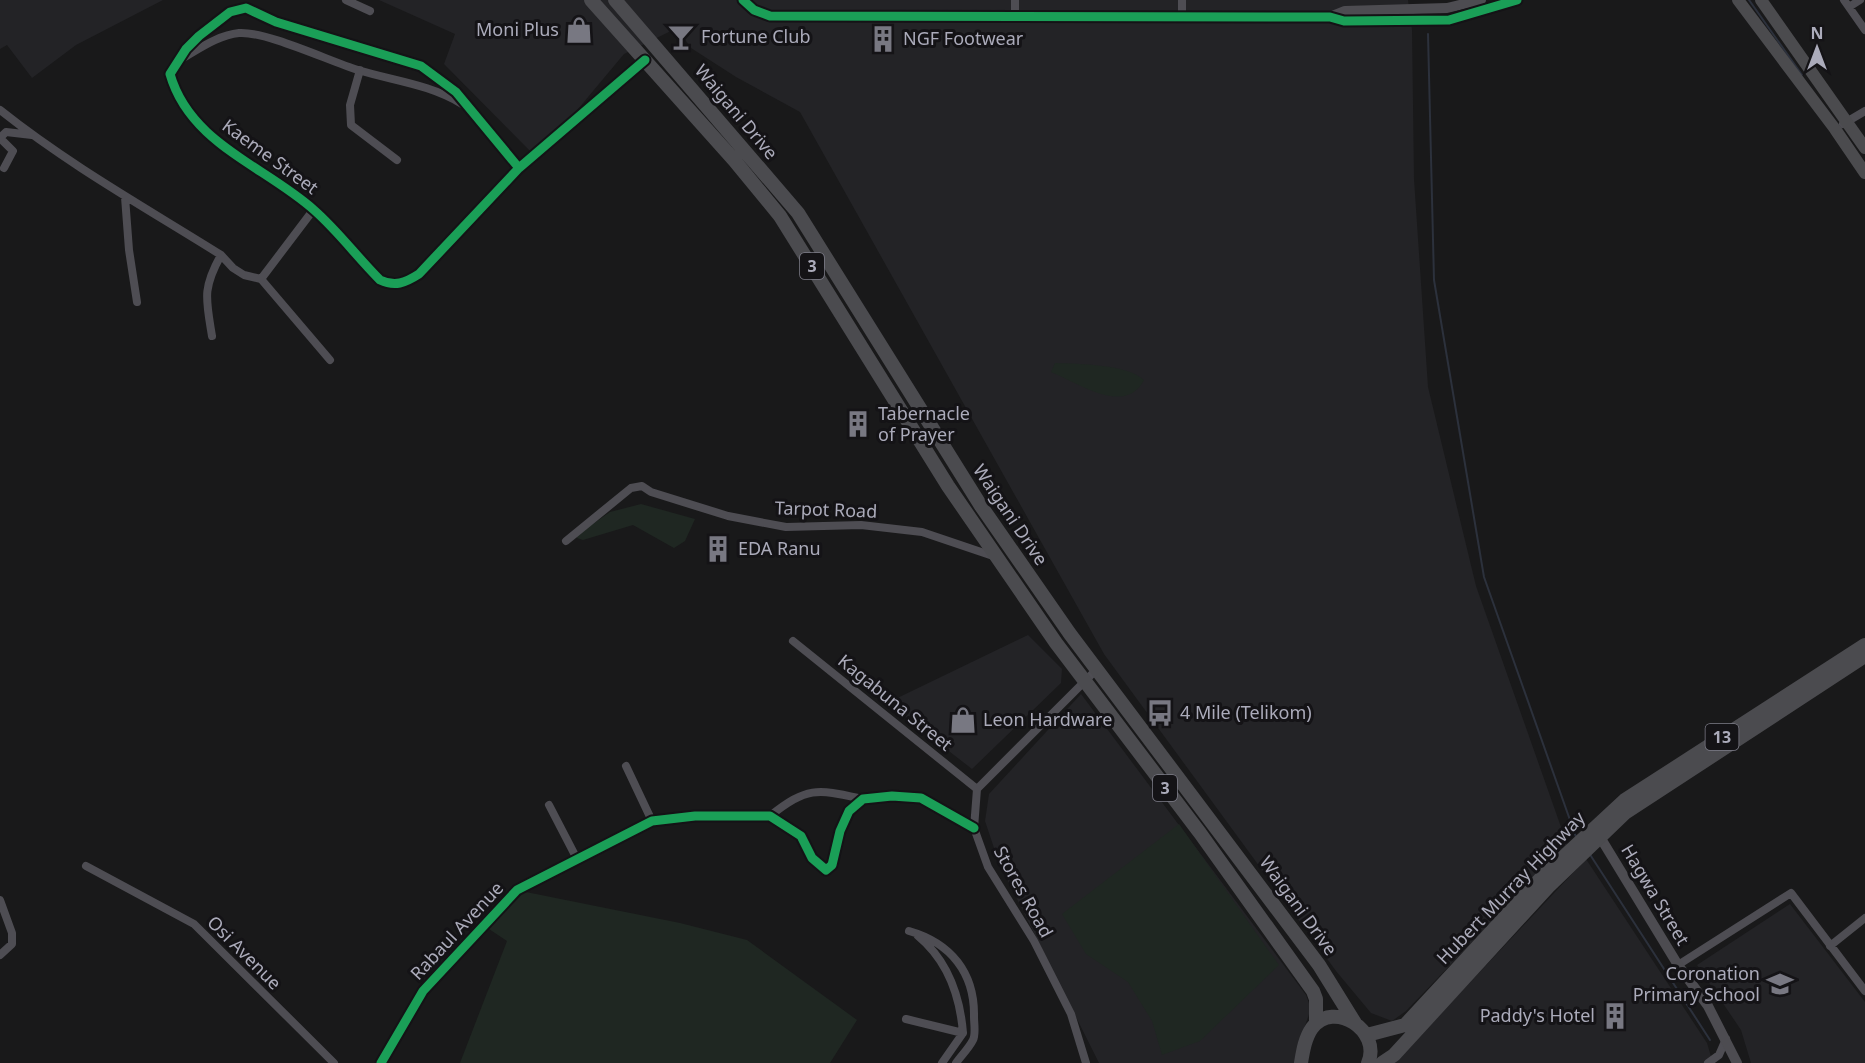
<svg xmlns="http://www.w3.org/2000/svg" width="1865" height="1063" font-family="'Noto Sans',sans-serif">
<rect width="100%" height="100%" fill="#19191a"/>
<!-- built -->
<path fill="#232326" d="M0,0h163l-87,45 -44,33 -25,-33 -7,4z
M379,0h1029l4,30 2,149 14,208 48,199 91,258 -161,167 -14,10 -21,-8 -35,-42 -232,-317 -304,-542 -64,-35 -45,-29 -14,-20 -53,26 -87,104 -93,-94 11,-30z
M1028,635l34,34 -1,14 -89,86 -85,-66z
M1081,694l225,301 5,14 -13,36 -2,18h-197l-100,-200 -14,-42 4,-27z
M1586,859l121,184 6,20h-327l73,-69z
M1790,904l75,98v61h-114l-10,-33 -44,-65z"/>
<!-- green -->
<path fill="#1f2722" d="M1055,363c24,1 72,1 89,17 -19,37 -67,2 -93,-8z
M641,504l54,15 -10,22 -11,7 -41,-23 -50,15 -6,-2v-3l33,-23z
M1179,824l100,141 -79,76 -38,14 -10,-34 -24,-39 -42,-28 -24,-40z
M521,891l159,32 67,17 110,80 -27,43h-370l47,-122 -18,-12z"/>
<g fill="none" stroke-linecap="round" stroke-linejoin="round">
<!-- stream -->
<path stroke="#2c313c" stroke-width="2" d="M1749,0l53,75
M1428,34l6,246 50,297 92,260
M1589,853l121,187"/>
<!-- street -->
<path stroke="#4e4d53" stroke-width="8" d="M346,0l24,11
M1015,0v15
M1182,0v16
M1844,0l21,30
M1849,7l11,-7
M181,59c18,-10 37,-24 58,-26 27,-2 90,28 119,37 36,11 71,14 104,34
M360,70l-10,35 1,20 46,35
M0,110c69,55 146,98 221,145l12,13 11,7 17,4 69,81
M1843,124l22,-13
M4,168l9,-17 -13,-13 6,-6 26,3
M519,168l-63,-76 -35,-26 -145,-44 -30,-14 -16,4 -31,24 -13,13 -16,25c20,70 95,92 144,136 24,21 43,47 66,70 15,7 25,3 39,-6l100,-106 126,-108
M125,197l4,53 8,52
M261,279l53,-70
M212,336c-6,-37 -10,-47 9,-81
M566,541l65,-53 11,-2 9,6 77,24 58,11 75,-2 61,7 74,25
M793,641l184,148
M626,766l26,55
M549,805l28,54
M770,816c38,-30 47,-27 93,-17
M86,866l108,58 140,139
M0,900l12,33v11l-12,11
M909,931c42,12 66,42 65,86 0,7 2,17 -1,23 -4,8 -12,16 -17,23
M918,936c29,24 42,60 45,97l-21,30
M1830,946l35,-28
M1678,965l113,-72 74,98
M906,1019l57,14
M381,1063l42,-72 94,-101 135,-69 43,-5h75l31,20 11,22 14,12 6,-5 8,-34 9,-20 14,-12 29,-3 29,2 53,30
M1086,1063l-15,-49 -37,-73 -46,-74 -14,-39 3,-39 120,-120
M1708,1063l11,-8 7,-16"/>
<!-- secondary -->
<path stroke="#4d4c51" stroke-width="10" d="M743,0l11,10 16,6 560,1 14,4 105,-1 68,-20
M1330,17l15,-6 102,-3 34,-8
M1600,837l78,128 30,41 29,57"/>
<!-- primary -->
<path stroke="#4b4b4e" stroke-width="12" d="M1738,0l97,129 30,44
M1761,0l104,148"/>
<!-- highway -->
<path stroke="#4b4b4f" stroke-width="14" d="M591,0l143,160 46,56 168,270 108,157 144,190 113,158 3,8v24
M615,0l183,213 183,293 89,128 249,331 36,58
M1367,1035l38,-10 137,-148 83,-77 240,-155
M1301,1063c2,-12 4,-25 11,-35 22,-29 70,3 56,35
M1382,1063l12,-8 154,-168 77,-74 240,-157"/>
<defs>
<path id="cycleway" d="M743,0l11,10 16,6 560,1 14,4 105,-1 68,-20
M519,168l-63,-76 -35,-26 -145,-44 -30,-14 -16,4 -31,24 -13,13 -16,25c20,70 95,92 144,136 24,21 43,47 66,70 15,7 25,3 39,-6l100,-106 126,-108
M381,1063l42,-72 94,-101 135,-69 43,-5h75l31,20 11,22 14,12 6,-5 8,-34 9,-20 14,-12 29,-3 29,2 53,30"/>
</defs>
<!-- cycleway casing -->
<use href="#cycleway" stroke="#141316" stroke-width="13"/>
<!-- cycleway -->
<use href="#cycleway" stroke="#1a9f57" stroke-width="9"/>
</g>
<!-- icons -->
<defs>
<symbol id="shop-bare" viewBox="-9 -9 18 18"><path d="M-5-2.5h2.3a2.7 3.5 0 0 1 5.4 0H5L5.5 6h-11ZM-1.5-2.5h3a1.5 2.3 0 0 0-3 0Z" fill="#787882" stroke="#141316" stroke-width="2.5" paint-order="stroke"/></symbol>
<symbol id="bar-bare" viewBox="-9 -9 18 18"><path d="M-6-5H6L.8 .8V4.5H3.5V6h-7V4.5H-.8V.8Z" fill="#787882" stroke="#141316" stroke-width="2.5" paint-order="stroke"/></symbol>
<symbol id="building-bare" viewBox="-9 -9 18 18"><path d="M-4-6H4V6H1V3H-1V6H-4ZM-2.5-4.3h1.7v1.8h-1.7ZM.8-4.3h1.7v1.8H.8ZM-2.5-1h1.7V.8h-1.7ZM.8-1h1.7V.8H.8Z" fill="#787882" stroke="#141316" stroke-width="2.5" paint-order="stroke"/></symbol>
<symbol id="bus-bare" viewBox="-9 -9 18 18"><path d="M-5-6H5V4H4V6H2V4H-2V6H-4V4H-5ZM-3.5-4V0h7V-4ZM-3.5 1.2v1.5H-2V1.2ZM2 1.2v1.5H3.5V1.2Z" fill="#787882" stroke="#141316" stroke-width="2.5" paint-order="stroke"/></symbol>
<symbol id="school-bare" viewBox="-9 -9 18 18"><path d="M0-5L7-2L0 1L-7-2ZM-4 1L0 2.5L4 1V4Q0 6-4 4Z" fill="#787882" stroke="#141316" stroke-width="2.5" paint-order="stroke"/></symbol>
</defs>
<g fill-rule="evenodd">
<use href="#shop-bare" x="560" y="11" width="38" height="38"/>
<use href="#bar-bare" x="662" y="18" width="38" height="38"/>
<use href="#building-bare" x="864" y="20" width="38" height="38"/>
<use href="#building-bare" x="839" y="405" width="38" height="38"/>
<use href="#building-bare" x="699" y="530" width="38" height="38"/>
<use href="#bus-bare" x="1141" y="694" width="38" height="38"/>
<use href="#shop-bare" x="944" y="701" width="38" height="38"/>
<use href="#school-bare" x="1761" y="965" width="38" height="38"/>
<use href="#building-bare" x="1596" y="997" width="38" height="38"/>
</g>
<g text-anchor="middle" stroke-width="6" stroke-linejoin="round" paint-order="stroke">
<!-- shield labels -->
<g fill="#141316" stroke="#7e7d89" stroke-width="1.5">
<rect x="800" y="253" width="24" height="26" rx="4.5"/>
<rect x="1705.5" y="724" width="33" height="26" rx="4.5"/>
<rect x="1153" y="775" width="24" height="26" rx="4.5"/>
</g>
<g font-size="16" font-weight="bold" fill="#ababba">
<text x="812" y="272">3</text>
<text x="1722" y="743">13</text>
<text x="1165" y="794">3</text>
</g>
<!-- poi labels -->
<g font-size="18" fill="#ababba" stroke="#141316" text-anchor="start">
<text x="559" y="36" text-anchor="end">Moni Plus</text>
<text x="701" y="43">Fortune Club</text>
<text x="903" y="45">NGF Footwear</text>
<text x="878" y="420">Tabernacle<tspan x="878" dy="21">of Prayer</tspan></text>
<text x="738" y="555">EDA Ranu</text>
<text x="1180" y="719">4 Mile (Telikom)</text>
<text x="983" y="726">Leon Hardware</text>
<text x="1760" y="980" text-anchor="end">Coronation<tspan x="1760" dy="21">Primary School</tspan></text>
<text x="1595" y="1022" text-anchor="end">Paddy's Hotel</text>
</g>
<!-- street labels -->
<g font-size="18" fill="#ababba" stroke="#141316">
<text transform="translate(736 112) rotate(50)" y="6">Waigani Drive</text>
<text transform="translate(270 157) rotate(36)" y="6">Kaeme Street</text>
<text transform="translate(826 510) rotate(2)" y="6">Tarpot Road</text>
<text transform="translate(1010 515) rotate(56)" y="6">Waigani Drive</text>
<text transform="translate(895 703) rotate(39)" y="6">Kagabuna Street</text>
<text transform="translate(1511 888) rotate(-46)" y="6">Hubert Murray Highway</text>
<text transform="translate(1023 892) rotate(61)" y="6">Stores Road</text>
<text transform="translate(1655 895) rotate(59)" y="6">Hagwa Street</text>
<text transform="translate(1298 906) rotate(54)" y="6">Waigani Drive</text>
<text transform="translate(457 931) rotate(-47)" y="6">Rabaul Avenue</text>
<text transform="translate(244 953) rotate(45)" y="6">Osi Avenue</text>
</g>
</g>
<!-- north arrow -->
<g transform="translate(1817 48)" stroke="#141316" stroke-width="4.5" paint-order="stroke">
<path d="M0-4.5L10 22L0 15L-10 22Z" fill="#ababba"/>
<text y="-9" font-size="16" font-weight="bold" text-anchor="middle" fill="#ababba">N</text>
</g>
</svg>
